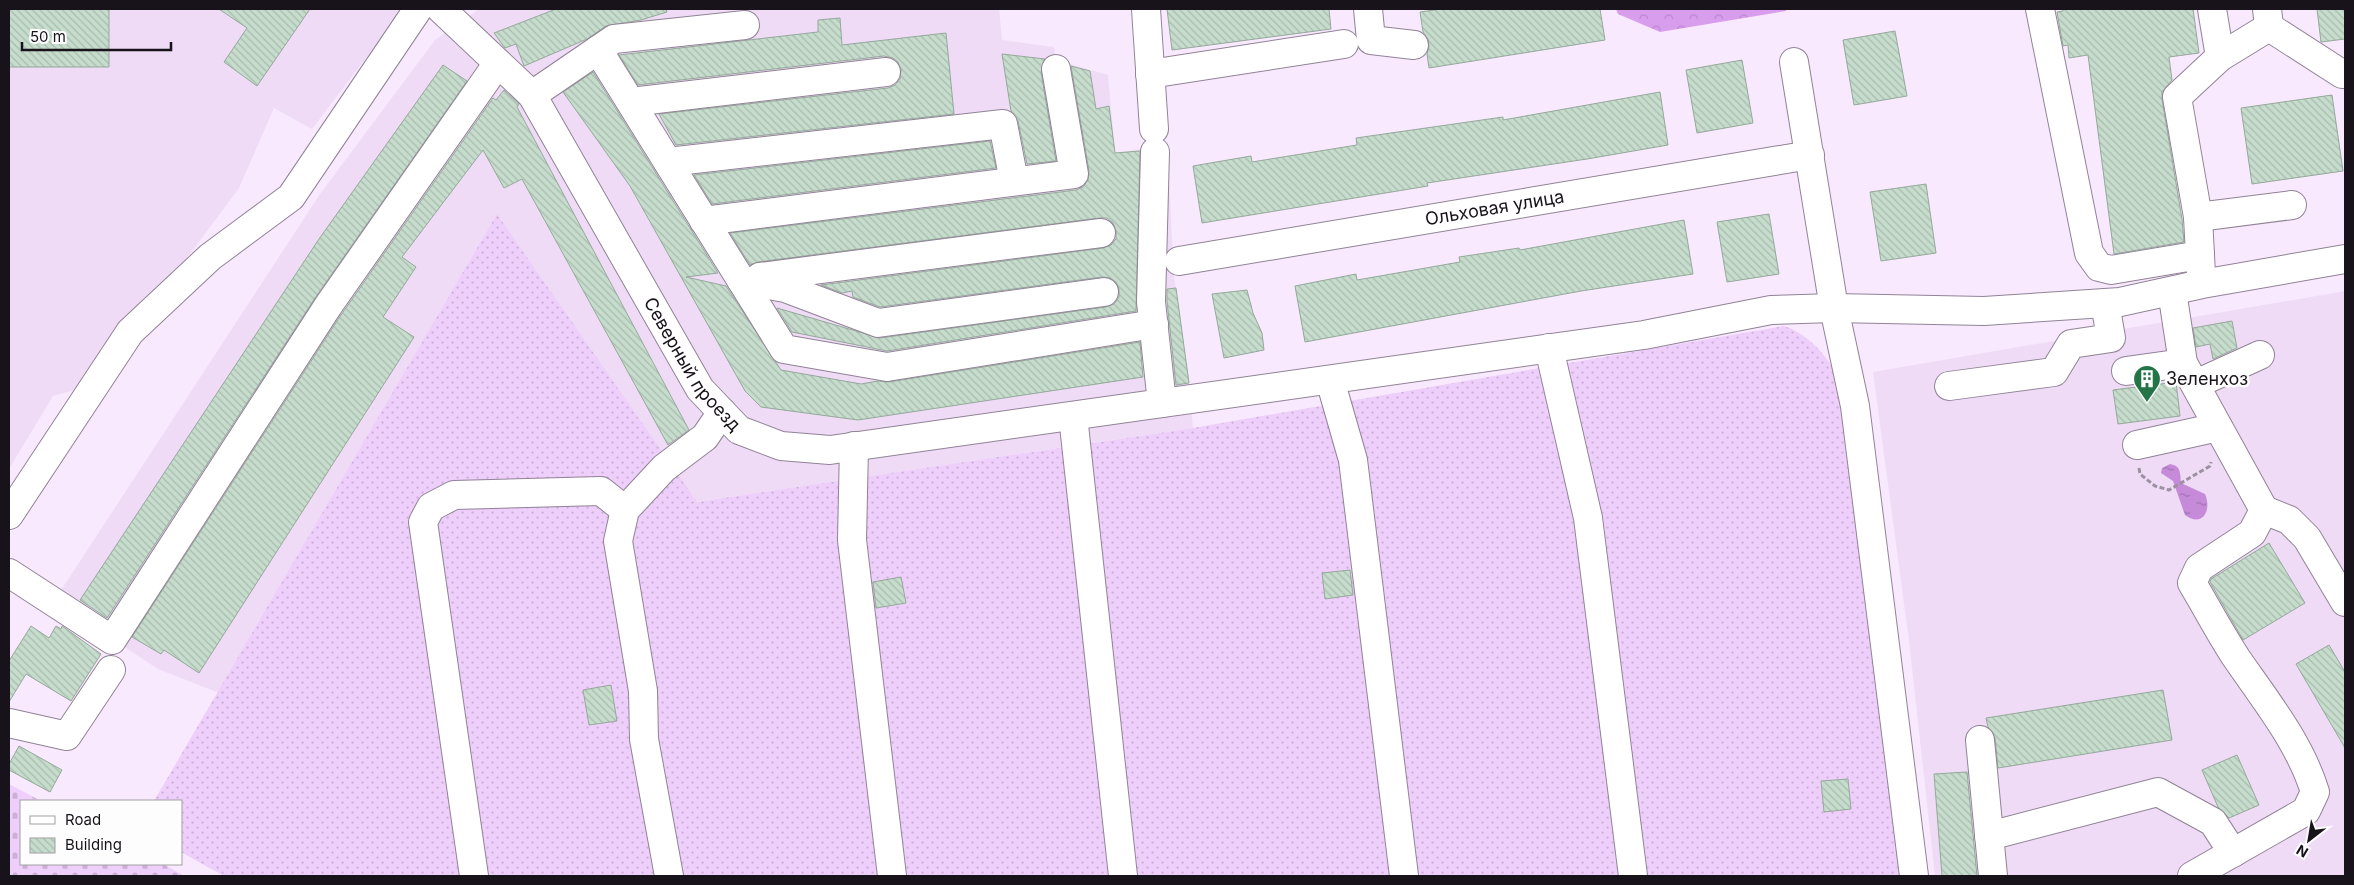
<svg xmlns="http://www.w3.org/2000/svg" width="2354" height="885" font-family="Inter,sans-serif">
<defs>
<pattern id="forest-crowns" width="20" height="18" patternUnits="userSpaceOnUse" patternTransform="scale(1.25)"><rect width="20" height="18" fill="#d89ded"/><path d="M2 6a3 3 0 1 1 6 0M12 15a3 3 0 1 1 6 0" fill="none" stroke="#b986cb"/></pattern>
<pattern id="cemetery-stones" width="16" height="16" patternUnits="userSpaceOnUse" patternTransform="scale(1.25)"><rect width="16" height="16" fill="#eecefa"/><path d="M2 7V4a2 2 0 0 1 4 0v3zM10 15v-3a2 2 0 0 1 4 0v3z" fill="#cbb0d6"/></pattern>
<pattern id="garden-dots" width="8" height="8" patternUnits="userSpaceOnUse" patternTransform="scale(1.25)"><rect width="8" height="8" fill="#eecefa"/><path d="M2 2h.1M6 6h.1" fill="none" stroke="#cbb0d6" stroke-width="1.8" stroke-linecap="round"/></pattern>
<pattern id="water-ripples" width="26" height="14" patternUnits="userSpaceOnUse" patternTransform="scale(1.25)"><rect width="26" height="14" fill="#c58bd9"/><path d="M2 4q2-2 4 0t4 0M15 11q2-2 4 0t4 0" fill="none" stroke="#9f70af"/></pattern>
<pattern id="building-back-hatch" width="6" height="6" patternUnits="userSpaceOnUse" patternTransform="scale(1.25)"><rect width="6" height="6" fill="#c6dccc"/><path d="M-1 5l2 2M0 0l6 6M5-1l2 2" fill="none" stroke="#a9bcaf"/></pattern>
</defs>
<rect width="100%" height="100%" fill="#f8e9fe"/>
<!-- built -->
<path fill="#efdbf6" d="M9,9h391l-24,36 -64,84 -38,-21 -35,80 -52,70 -66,72 -39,58 -29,8 -44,73z
M479,9h520l3,31 52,7 2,13 52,15 7,78 52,-8 7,131 15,108 4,44 -497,74 -199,-288 -278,479 -61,-24 -104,-68 266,-407 115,-154z
M2345,291v585h-410l-26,-235 -36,-269z"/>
<!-- forest -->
<path fill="url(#forest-crowns)" d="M1616,9h170v2l-126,21 -42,-18z"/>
<!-- cemetery -->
<path fill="url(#cemetery-stones)" d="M9,784l32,17h-20v63h142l22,12h-176z"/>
<!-- garden -->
<path fill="url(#garden-dots)" d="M497,214l200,288 496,-74 591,-102c22,7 42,28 53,49 7,15 9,36 13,53l55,448h-1681l-43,-24v-51h-27z"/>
<!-- water -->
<path fill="url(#water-ripples)" d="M2170,464c11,2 10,8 11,19l24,11c7,16 -2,34 -20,21l-12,-34 -12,-8 1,-5z"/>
<!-- building -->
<path fill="url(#building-back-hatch)" stroke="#94a99a" d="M9,9h100v58h-100z
M219,9h91l-53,77 -33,-24 23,-34z
M556,9h110l1,3 -26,8 -35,6 -19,13 -63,27 -8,-22 -11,4 -11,-15z
M1167,9h162l2,20 -159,21z
M1441,9h159l5,31 -176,28 -2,-14 2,-7 -1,-8 -5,-7 -3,-20z
M2063,9h130l6,44 -30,4 3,23 -10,12v7l20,120 2,23 -70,12 -26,-199 -19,3 -1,-13 -5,1 -6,-34 6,-1z
M2317,9h28v30l-24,3z
M840,18l2,27 104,-12 8,81 -278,31 -17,-31 229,-26 7,-3 5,-6 1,-9 -3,-8 -5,-4 -9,-2 -246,29 -19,-30 199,-23v-12z
M1895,31l12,65 -53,9 -11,-65z
M1002,54l43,5 -4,13 15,89 -29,3 -9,-43 -7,-10z
M1742,60l11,63 -56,10 -11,-63z
M443,65l24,16 -152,217 -208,320 -27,-18 239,-361z
M1071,66l19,5 6,38 13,-3 6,47 25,-2 -4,160 -249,40 -95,-19 -15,-24 103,30 226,-31 8,-3 5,-7v-8l-3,-7 -6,-4 -8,-1 -222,30 -27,-10 -1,-6 -10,2 -21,-8 282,-37 8,-3 5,-6v-8l-3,-8 -6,-5h-8l-341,44 -8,3 -20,-32 346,-43 7,-3 5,-7 1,-9z
M593,72l125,201 -32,4 40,9 55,84 80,14 17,-3 11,1 251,-40 3,35 -285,43 -97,-13 -16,-16 -115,-205 -67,-94z
M504,90l15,14 -2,3 172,323 -21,15 -146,-266 -18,9 -21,-38 -81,107 14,10 -33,50 31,20 -215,336 -35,-23 -3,4 -29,-17 209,-322 152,-217 3,2z
M1660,92l8,53 -81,14 -160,24 1,3 -226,37 -9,-57 58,-10 1,6 105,-17 -1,-7 147,-21v3z
M2332,95l11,76 -91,13 -11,-76z
M990,141l6,27 -284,36 -18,-29z
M1926,184l10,69 -55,8 -11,-69z
M1769,214l10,60 -52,8 -10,-60z
M1684,220l9,54 -112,17 -276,51 -10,-56 61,-12 1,6 103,-18 -1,-5 60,-9 1,2z
M1176,288l13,95 -13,2 -9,-84v-12z
M1247,290l6,23 9,20 2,17 -40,8 -12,-64z
M2232,321l5,27 -24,11 -3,-15 -14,3 -3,-19z
M2176,382l4,34 -62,8 -5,-34z
M2269,543l36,60 -62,37 -33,-58 1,-3z
M1350,570l3,25 -28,4 -3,-26z
M901,577l5,26 -30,5 -3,-26z
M31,626l18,12 7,-12 5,3 1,-3 39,28 -30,47 -45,-27 -17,28v-41z
M2329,645l16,27v76l-49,-84z
M611,685l6,36 -28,4 -6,-35z
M2163,690l9,50 -174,28 -3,-30 -7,-11 -2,-9z
M19,746l43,24 -12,22 -41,-22v-6z
M2237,755l22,50 -30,13 -11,-11 -16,-37z
M1967,772l10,104h-35l-8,-102z
M1848,779l3,30 -27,3 -3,-31z"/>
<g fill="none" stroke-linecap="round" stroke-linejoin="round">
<defs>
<g id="minor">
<path id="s1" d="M441,9l91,86 168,294 39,41 42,16 49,4 814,-115 127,-25 63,-2 150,3 136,-9 82,-18 143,-25"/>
<path d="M1146,9l8,120"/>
<path d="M1368,9l3,31 43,5"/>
<path d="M2040,9l49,244 10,14 12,3 89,-15"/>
<path d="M2212,9l8,48"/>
<path d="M2269,27l73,47h3"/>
<path d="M598,50l186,299 103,18 267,-43"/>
<path d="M1794,62l40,246 21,98 59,470"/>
<path d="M1150,74l194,-30"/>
<path d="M532,95l82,-56 131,-14"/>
<path d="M631,102l255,-30"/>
<path d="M1155,152l-4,150 11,101"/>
<path d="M668,162l335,-38 11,57"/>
<path d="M2198,217l94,-12"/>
<path d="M704,221l370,-47 -18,-105"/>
<path id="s2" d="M1179,261l631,-106"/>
<path d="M2201,274l-3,-57 -21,-120 43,-40 49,-30 -2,-18"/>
<path d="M760,277l341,-44"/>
<path d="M741,280l44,8 93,35 226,-31"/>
<path d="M2172,291l11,72 81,147 -12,23 -53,35 -7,15c15,25 29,52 45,76 29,42 63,84 78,133l-9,19 -114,65"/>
<path d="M1549,348l39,170 45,358"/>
<path d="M2126,371l57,-8"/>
<path d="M1330,380l23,80 51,416"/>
<path d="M2196,384l64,-29"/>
<path d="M1949,386l105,-14 17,-28 40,-6 -6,-35"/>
<path d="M1073,416l50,460"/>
<path d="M2137,445l81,-18"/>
<path d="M854,446l-2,94 40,336"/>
<path d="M2264,510l25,10 18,18 38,64"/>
<path d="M9,515l121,-183 80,-75 81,-60 127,-188"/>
<path d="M9,573l103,67 216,-334 170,-243"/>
<path d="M9,723l58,13 44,-66"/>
<path d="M1980,740l13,136"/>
<path d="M1989,836l169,-44 55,30 20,31"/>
<path d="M474,876l-51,-354 8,-15 23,-12 147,-4 24,19"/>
<path d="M669,876l-25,-137 -1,-48 -25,-150 7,-31 39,-42 41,-31 17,-25"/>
</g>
</defs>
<!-- minor casing -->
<use href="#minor" stroke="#918396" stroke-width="30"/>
<!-- path -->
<path stroke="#9c91a0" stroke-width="3" stroke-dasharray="5 2.5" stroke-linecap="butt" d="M2139,468l1,6 15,12 14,4 41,-24 1,-4"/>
<!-- minor -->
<use href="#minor" stroke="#fff" stroke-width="28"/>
</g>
<!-- icons -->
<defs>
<symbol id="building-pin" viewBox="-11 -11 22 30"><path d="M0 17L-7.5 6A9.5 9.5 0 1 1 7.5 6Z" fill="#237446" stroke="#fdfdfd"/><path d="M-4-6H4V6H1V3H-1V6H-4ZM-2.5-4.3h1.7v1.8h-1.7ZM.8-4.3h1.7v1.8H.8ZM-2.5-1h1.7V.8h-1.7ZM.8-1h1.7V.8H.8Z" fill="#fff"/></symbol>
</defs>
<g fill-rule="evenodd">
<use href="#building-pin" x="2131" y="363" width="32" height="43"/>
</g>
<g text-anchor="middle" stroke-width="5" stroke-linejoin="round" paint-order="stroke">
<!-- street labels -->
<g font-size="18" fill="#18131a" stroke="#fdfdfd">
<text dy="6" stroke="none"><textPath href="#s2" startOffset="320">Ольховая улица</textPath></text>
<text dy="6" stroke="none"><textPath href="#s1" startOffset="439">Северный проезд</textPath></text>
</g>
<!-- poi labels -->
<g font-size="18" fill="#18131a" stroke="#fdfdfd" text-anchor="start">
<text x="2166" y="385">Зеленхоз</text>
</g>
</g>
<!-- border -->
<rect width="2354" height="885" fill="none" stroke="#18131a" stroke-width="20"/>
<!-- legend -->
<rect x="20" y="800" width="162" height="65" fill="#fdfdfd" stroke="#a19fa2"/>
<rect x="30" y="816" width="25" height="8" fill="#ffffff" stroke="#a19fa2"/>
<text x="65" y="825" font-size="15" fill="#18131a">Road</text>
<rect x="30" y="838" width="25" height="15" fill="url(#building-back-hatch)" stroke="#a19fa2"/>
<text x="65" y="850" font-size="15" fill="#18131a">Building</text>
<!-- north arrow -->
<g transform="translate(2309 840) rotate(211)" stroke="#fdfdfd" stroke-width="4" paint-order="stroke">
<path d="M0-4L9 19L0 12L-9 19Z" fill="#18131a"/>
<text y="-8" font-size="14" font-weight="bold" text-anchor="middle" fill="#18131a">N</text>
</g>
<!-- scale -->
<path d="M22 42v8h149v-8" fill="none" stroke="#18131a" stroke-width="2.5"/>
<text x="30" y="42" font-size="15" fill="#18131a" stroke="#fdfdfd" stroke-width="4" paint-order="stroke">50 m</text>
</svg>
